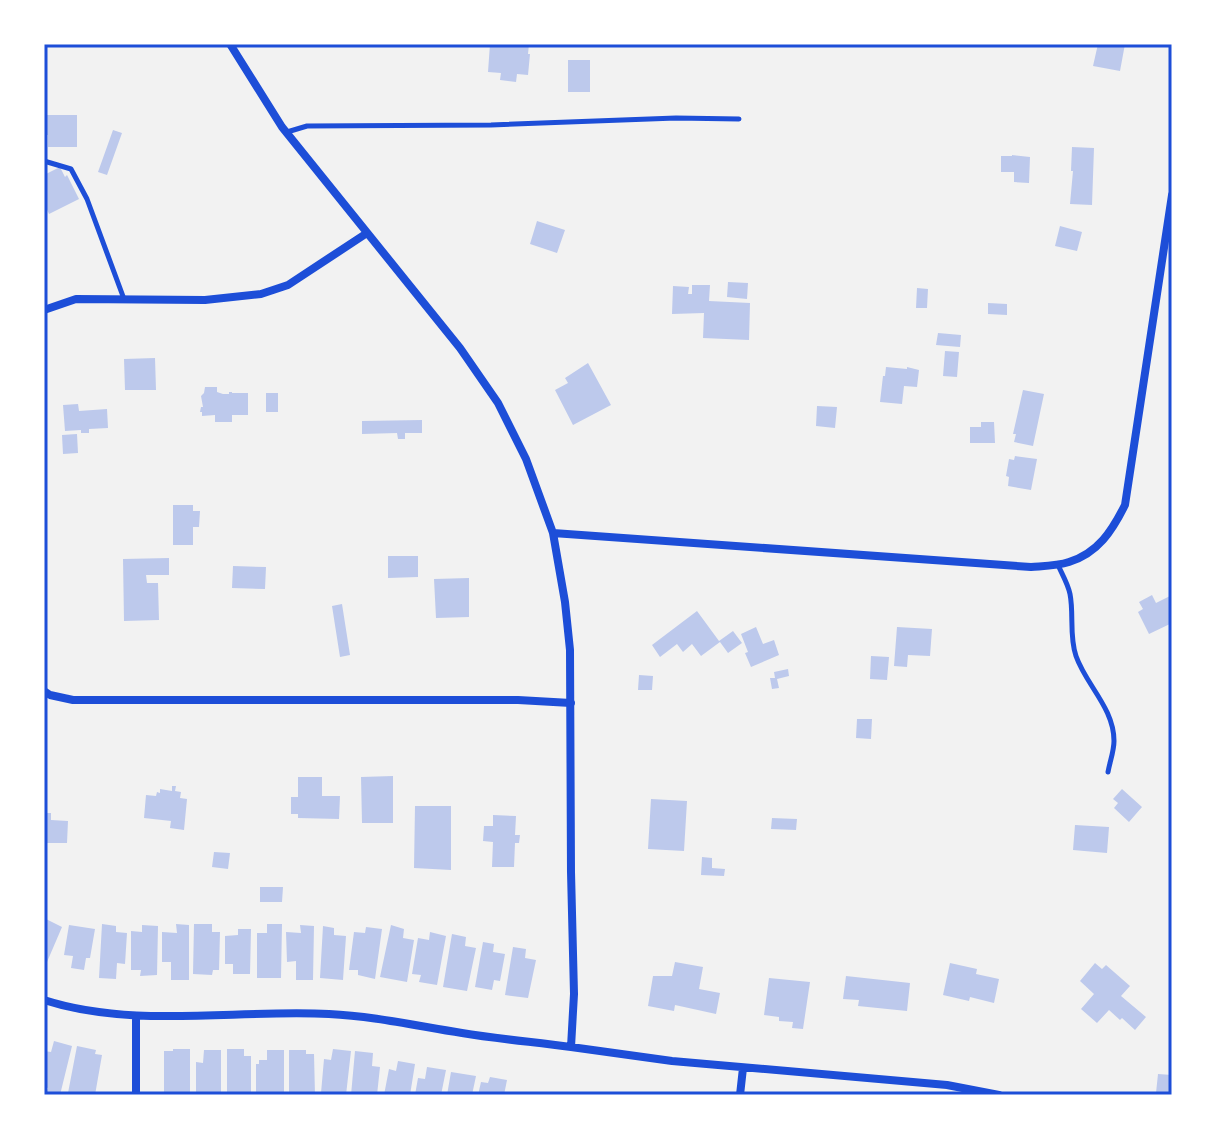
<svg xmlns="http://www.w3.org/2000/svg" width="1216" height="1139" font-family="'Space Grotesk',sans-serif">
<rect width="100%" height="100%" fill="#f2f2f2"/>
<!-- building -->
<path fill="#bdc9ec" d="M490,44h39l-1,10h2l-2,21 -11,-1 -1,8 -16,-2 1,-7 -13,-1z
M1098,44h27l-5,27 -27,-5z
M568,60h22v32h-22z
M44,115h33v32h-29v-12h-4z
M113,130l9,3 -15,42 -9,-3z
M1072,147l22,1 -2,57 -22,-1 3,-33h-2z
M1012,155l18,2 -1,26 -15,-1v-10h-13v-16h11z
M60,167l5,10 2,-2 12,24 -30,15 -5,-11v-28z
M537,221l28,9 -8,23 -27,-9z
M1060,226l22,6 -5,19 -22,-5z
M728,282l20,1 -1,16 -20,-2z
M692,285h18l-1,16 41,2 -1,37 -46,-2 1,-25 -32,1 1,-28 16,1 -1,7h4z
M917,288l11,1 -1,19h-11z
M988,303l19,1v11l-19,-1z
M938,333l23,2 -1,12 -24,-2z
M945,351l14,1 -2,25 -14,-1z
M155,358l1,32h-31l-1,-31z
M588,363l23,42 -38,20 -18,-35 13,-7 -3,-5z
M886,367l21,2v-2l12,3 -2,17 -13,-1 -2,18 -22,-2 3,-26h2z
M205,387h12v5l6,2h6v-2h3v1h16v22h-16v7h-17v-7l-13,1v-4h-2l1,-5h2l-2,-11 3,-3z
M1023,390l21,4 -11,52 -19,-4 2,-8h-3z
M266,393h12v19h-12z
M78,404l1,7 28,-2 1,19 -19,1v4h-8v-3l-16,1 -2,-26z
M817,406l20,1 -2,21 -19,-2z
M422,420v13h-17v6h-7l-1,-6 -35,1v-13z
M981,422h13l1,21h-25v-16h11z
M77,434l1,19 -15,1 -1,-19z
M1015,456l22,3 -6,31 -23,-4 1,-9 -3,-1 3,-17 5,1z
M173,505h20v6h7l-1,16h-6v18h-20z
M388,556h30v21l-30,1z
M169,558v17h-23l1,8h11l1,37 -35,1 -1,-62z
M233,566l33,1 -1,22 -33,-1z
M469,578v39l-33,1 -2,-39z
M1152,595l4,8 16,-8v28l-23,11 -11,-22 5,-3 -4,-7z
M342,604l8,51 -10,2 -8,-51z
M697,611l22,30 14,-10 9,12 -14,10 -8,-11 -19,14 -9,-12 -9,8 -6,-8 -17,13 -8,-12z
M756,627l7,17 11,-4 5,15 -28,12 -6,-14 3,-1 -7,-18z
M897,627l35,2 -2,27 -22,-1 -1,12 -13,-1z
M871,656l18,1 -2,23 -17,-1z
M788,669l1,7 -12,3 2,9 -7,1 -2,-11h5l-1,-6z
M639,675l14,1 -1,14h-14z
M857,719h15l-1,20 -15,-1z
M393,776v47h-31l-1,-46z
M298,777h24v19h18l-1,23 -41,-1v-4h-7v-17h7z
M172,786h4l-1,5 6,1 -1,6 7,1 -3,31 -14,-2 1,-7 -27,-3 2,-23 10,1 1,-4 3,1v-4l12,2z
M1122,789l20,18 -13,15 -15,-14 4,-5 -5,-4z
M651,799l36,2 -3,50 -36,-2z
M415,806h36v64l-37,-2z
M44,813h7v7l17,1 -1,22h-23z
M493,815l23,1 -1,19h5l-1,8h-4l-1,24h-22l1,-25 -10,-1 1,-15h9z
M772,818l25,1 -1,11 -25,-1z
M1075,825l34,2 -2,26 -34,-3z
M214,852l16,1 -2,16 -16,-2z
M702,857l10,1v10l13,1 -1,7 -23,-1z
M260,887h23l-1,15h-22z
M44,918l18,9 -15,35 -3,-1z
M102,924l14,2v6l11,1 -2,31 -8,-1 -1,16 -17,-1z
M176,924l13,1v55h-18v-18h-9v-30l15,1z
M194,924h18v8h8l-1,38h-6l-1,5 -19,-1z
M267,924h15l-1,54h-24v-45h10z
M69,925l26,4 -5,29h-4l-2,12 -13,-2 2,-12 -9,-1z
M142,925l16,1 -1,49 -17,1 1,-6h-10v-39l11,1z
M300,925l14,1 -1,54h-17v-19l-9,1 -1,-30 15,1z
M391,925l13,4 -1,9 11,2 -7,42 -27,-5z
M323,926l11,2v7l12,1 -3,44 -23,-2z
M366,927l16,2 -7,50 -17,-4v-5h-9l5,-38 11,1z
M238,929h13l-1,45h-17v-10h-8v-28l13,-1z
M430,932l16,4 -9,49 -18,-3 2,-7 -9,-1 6,-36 11,2z
M452,934l14,3 -1,9 11,2 -9,43 -24,-4z
M483,942l11,2 -1,8 12,2 -5,27 -6,-1 -2,10 -17,-3z
M513,947l13,2 -1,9 11,2 -8,38 -23,-3z
M675,962l28,5 -4,22 21,4 -4,21 -41,-9 -1,6 -26,-5 5,-30h19z
M950,963l27,6 -1,5 23,5 -5,24 -24,-6 -1,4 -26,-6z
M1095,963l7,6 4,-4 24,21 -9,10 25,21 -11,13 -13,-12 -2,2 -11,-10 -12,13 -16,-14 13,-15 -14,-13z
M846,976l64,7 -3,28 -49,-5 1,-6 -16,-1z
M769,978l41,4 -7,47 -11,-1 1,-6 -14,-1v-4l-15,-2z
M54,1041l18,5 -12,49h-14l2,-7 -4,-1v-36l7,1z
M77,1046l19,4 -1,4 7,1 -7,40h-25v-2h-2z
M173,1049h17v46h-13v-3l-13,1v-42h9z
M227,1049h17v7h7v39h-24z
M333,1049l18,2 -5,44 -25,-2 3,-34 7,1z
M204,1050h17v45h-25v-33l7,1z
M267,1050h17v45l-28,-1v-30h3v-4h8z
M289,1050h17v4h8l1,41h-26z
M355,1051l18,2 -1,13 8,1 -3,28h-26z
M398,1061l17,3 -5,31h-26l5,-26 7,2z
M427,1067l19,3 -5,25h-26l3,-17 7,1z
M451,1072l25,4 -4,19h-25z
M1158,1074l14,1v19l-16,-1z
M490,1077l17,3 -3,15h-26l3,-13 7,1z"/>
<g fill="none" stroke-linecap="round" stroke-linejoin="round">
<!-- service -->
<path stroke="#1d4ed8" stroke-width="5" d="M287,132l20,-6 184,-1 185,-7 63,1
M44,161l27,8 16,30 37,100
M1058,565c4,9 10,19 12,29 4,20 -1,42 6,62 10,29 38,52 38,85 0,10 -4,20 -6,31"/>
<!-- minor -->
<path stroke="#1d4ed8" stroke-width="8" d="M230,44l52,83 178,221 38,55 28,56 27,74 12,69 5,48 1,222 3,122 -3,53 101,14 275,24 52,10
M44,310l32,-11 129,1 56,-6 27,-9 79,-52
M553,533l478,34c12,-1 26,-1 38,-5 29,-9 43,-31 56,-57l47,-310
M44,691l6,4 23,5h445l53,3
M44,1000c90,29 192,9 285,14 45,2 88,12 133,19 36,6 72,9 109,14
M136,1095v-79
M740,1095l3,-27"/>
</g>
<!-- border -->
<rect width="1216" height="1139" fill="none" stroke="#ffffff" stroke-width="92"/>
<rect x="46" y="46" width="1124" height="1047" fill="none" stroke="#1d4ed8" stroke-width="3"/>
</svg>
